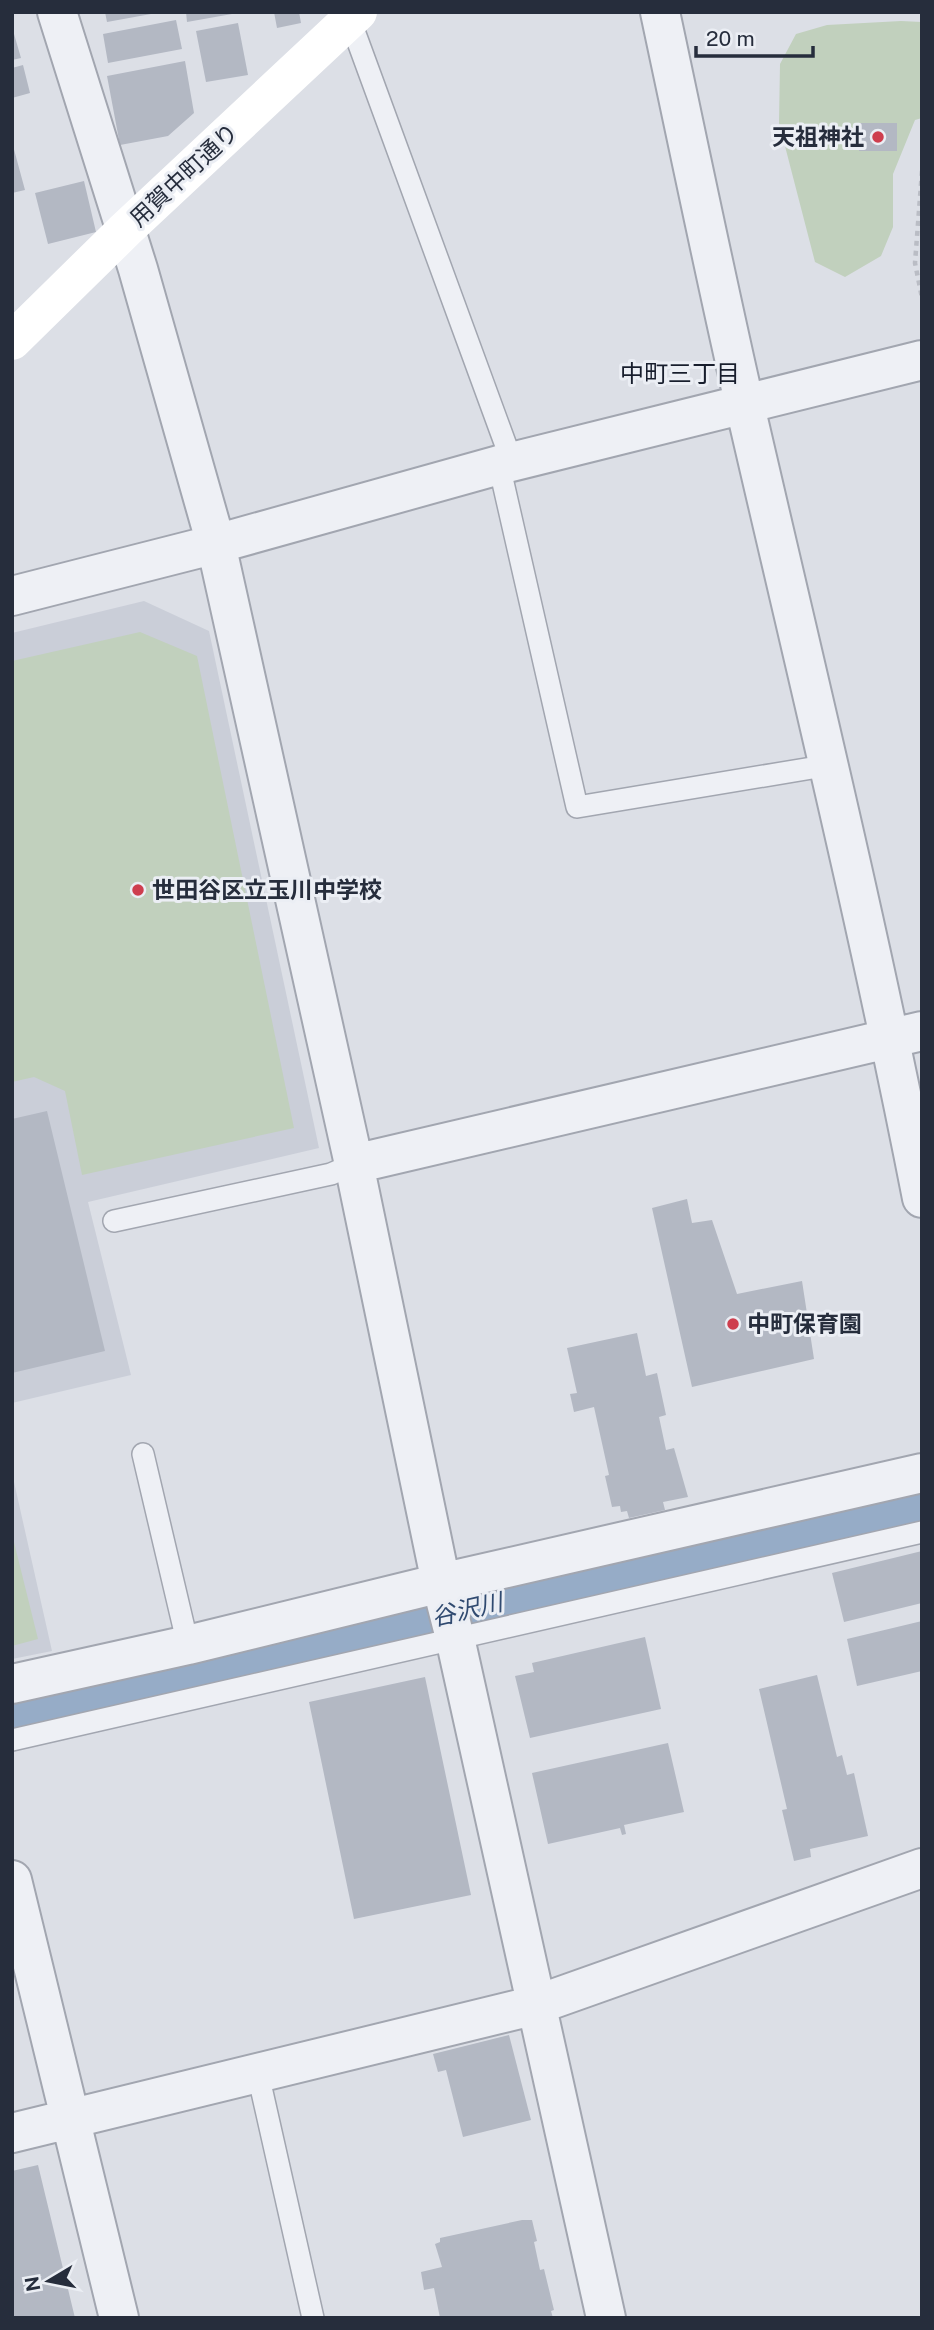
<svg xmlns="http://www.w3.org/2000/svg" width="934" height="2330" font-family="'Public Sans','Noto Sans JP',sans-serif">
<rect width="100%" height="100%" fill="#dcdfe6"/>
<!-- built -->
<path fill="#caced8" d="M144,601l65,30 110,517 -231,54 43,173 -119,28v-770z
M12,1473l40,178 -40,8z"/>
<!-- green -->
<path fill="#c1d0bd" d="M901,21l21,1v96l-7,2 -22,54v53l-12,29 -36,21 -30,-15 -36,-139 1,-59 16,-30 31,-9z
M140,632l57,24 97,472 -212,47 -17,-84 -31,-14 -22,5v-421z
M12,1534l26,105 -26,7z"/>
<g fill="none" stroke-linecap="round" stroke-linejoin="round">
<!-- river -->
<path stroke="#96acc7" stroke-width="70" d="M12,1714l910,-207"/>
</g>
<!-- building -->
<path fill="#b3b8c3" d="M105,12h46v2l-44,8z
M186,12h46v2l-45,8z
M274,12h25l2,11 -24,5z
M176,20l6,29 -74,14 -5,-29z
M238,23l10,52 -42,7 -10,-51z
M12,27l9,31 -9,2z
M185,61l9,52 -26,23 -48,9 -13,-69z
M23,65l7,28 -18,5v-30z
M859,123h38v28h-38z
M12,142l13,48 -13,3z
M84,181l12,51 -48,12 -13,-51z
M47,1111l58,240 -93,22v-254z
M687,1199l5,24 20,-3 25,74 65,-13 12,78 -122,28 -40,-179z
M637,1333l9,43 11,-3 9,42 -7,2 7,33 8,-2 14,49 -25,5 2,8 -36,8 -2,-7 -6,1 -1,-6 -8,1 -7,-31 4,-1 -15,-68 -20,5 -4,-18 7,-1 -10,-45z
M922,1551v52l-78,19 -12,-49z
M922,1621v50l-65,15 -10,-47z
M645,1637l16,72 -131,29 -15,-62 19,-4 -2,-9z
M817,1675l20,82 5,-2 5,20 7,-2 14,63 -58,13 1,8 -17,4 -12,-51 5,-1 -28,-120z
M425,1677l46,218 -117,24 -45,-217z
M668,1743l16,69 -60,13 2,9 -4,1 -2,-7 -72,16 -16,-71z
M509,2035l22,85 -68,17 -17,-67 -8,2 -5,-18z
M38,2165l37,153h-63v-147z
M522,2220h10l5,21 -3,1 6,28 4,-1 10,41 -3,1 2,7h-113l-6,-30 -10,2 -3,-18 21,-5 -7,-23 5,-2v-4z"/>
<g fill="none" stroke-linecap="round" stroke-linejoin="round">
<defs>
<path id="lane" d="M350,20l162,442
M499,465l78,342 253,-42
M114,1221l217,-47 23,-10
M143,1454l45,191
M12,1740l910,-208
M258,2074l55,244"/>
<path id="street" d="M57,12l81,257 78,275 138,620 87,419 14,55 151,680
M660,12c28,131 55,263 85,394 61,264 125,526 177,792
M12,596l204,-52 283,-79 423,-105
M354,1164l568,-133
M12,1684l176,-39 253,-62 481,-110
M12,1880l107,438
M12,2133l524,-128 386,-137"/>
</defs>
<!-- lane casing -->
<use href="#lane" stroke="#a2a6b0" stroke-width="24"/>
<!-- street casing -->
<use href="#street" stroke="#a2a6b0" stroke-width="42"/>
<!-- path -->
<path stroke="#babdc5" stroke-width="4.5" stroke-dasharray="5 5" stroke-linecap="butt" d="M922,171l-7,92 7,35"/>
<!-- lane -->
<use href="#lane" stroke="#eef0f5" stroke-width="21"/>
<!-- street -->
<use href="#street" stroke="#eef0f5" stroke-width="38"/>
<!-- secondary -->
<path stroke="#fff" stroke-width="38" d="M12,341l113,-111 233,-218"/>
</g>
<!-- markers -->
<g fill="#ce3e4e" stroke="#ebeef4" stroke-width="2.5">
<circle cx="878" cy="137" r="7"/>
<circle cx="138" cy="890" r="7"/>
<circle cx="733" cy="1324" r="7"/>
</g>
<g text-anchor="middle" stroke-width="6" stroke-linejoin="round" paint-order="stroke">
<!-- poi labels -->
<g font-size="23" font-weight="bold" fill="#262d3c" stroke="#ebeef4" text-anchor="start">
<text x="864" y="145" text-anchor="end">天祖神社</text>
<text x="152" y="898">世田谷区立玉川中学校</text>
<text x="747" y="1332">中町保育園</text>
</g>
<!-- street labels -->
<g font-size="23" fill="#262d3c" stroke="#ebeef4">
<text transform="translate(184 175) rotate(-43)" y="8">用賀中町通り</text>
</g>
<!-- neighbourhood labels -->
<g font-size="24" fill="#181e2d" stroke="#ebeef4">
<text x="680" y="382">中町三丁目</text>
</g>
<!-- water labels -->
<g font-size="24" font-style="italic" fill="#304a70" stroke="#ebeef4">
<text transform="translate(467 1610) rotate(-13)" y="8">谷沢川</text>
</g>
</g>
<!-- border -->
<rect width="934" height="2330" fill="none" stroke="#262d3c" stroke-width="28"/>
<!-- north arrow -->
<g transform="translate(49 2281) rotate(260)" stroke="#ebeef4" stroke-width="5" paint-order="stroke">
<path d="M0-5L12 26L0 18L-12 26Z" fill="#262d3c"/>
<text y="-10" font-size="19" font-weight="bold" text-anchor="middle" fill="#262d3c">N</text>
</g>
<!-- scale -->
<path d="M696 46v10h117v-10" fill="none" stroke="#262d3c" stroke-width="3.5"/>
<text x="706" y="46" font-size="21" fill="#262d3c" stroke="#ebeef4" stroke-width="5" paint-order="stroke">20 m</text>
</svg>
